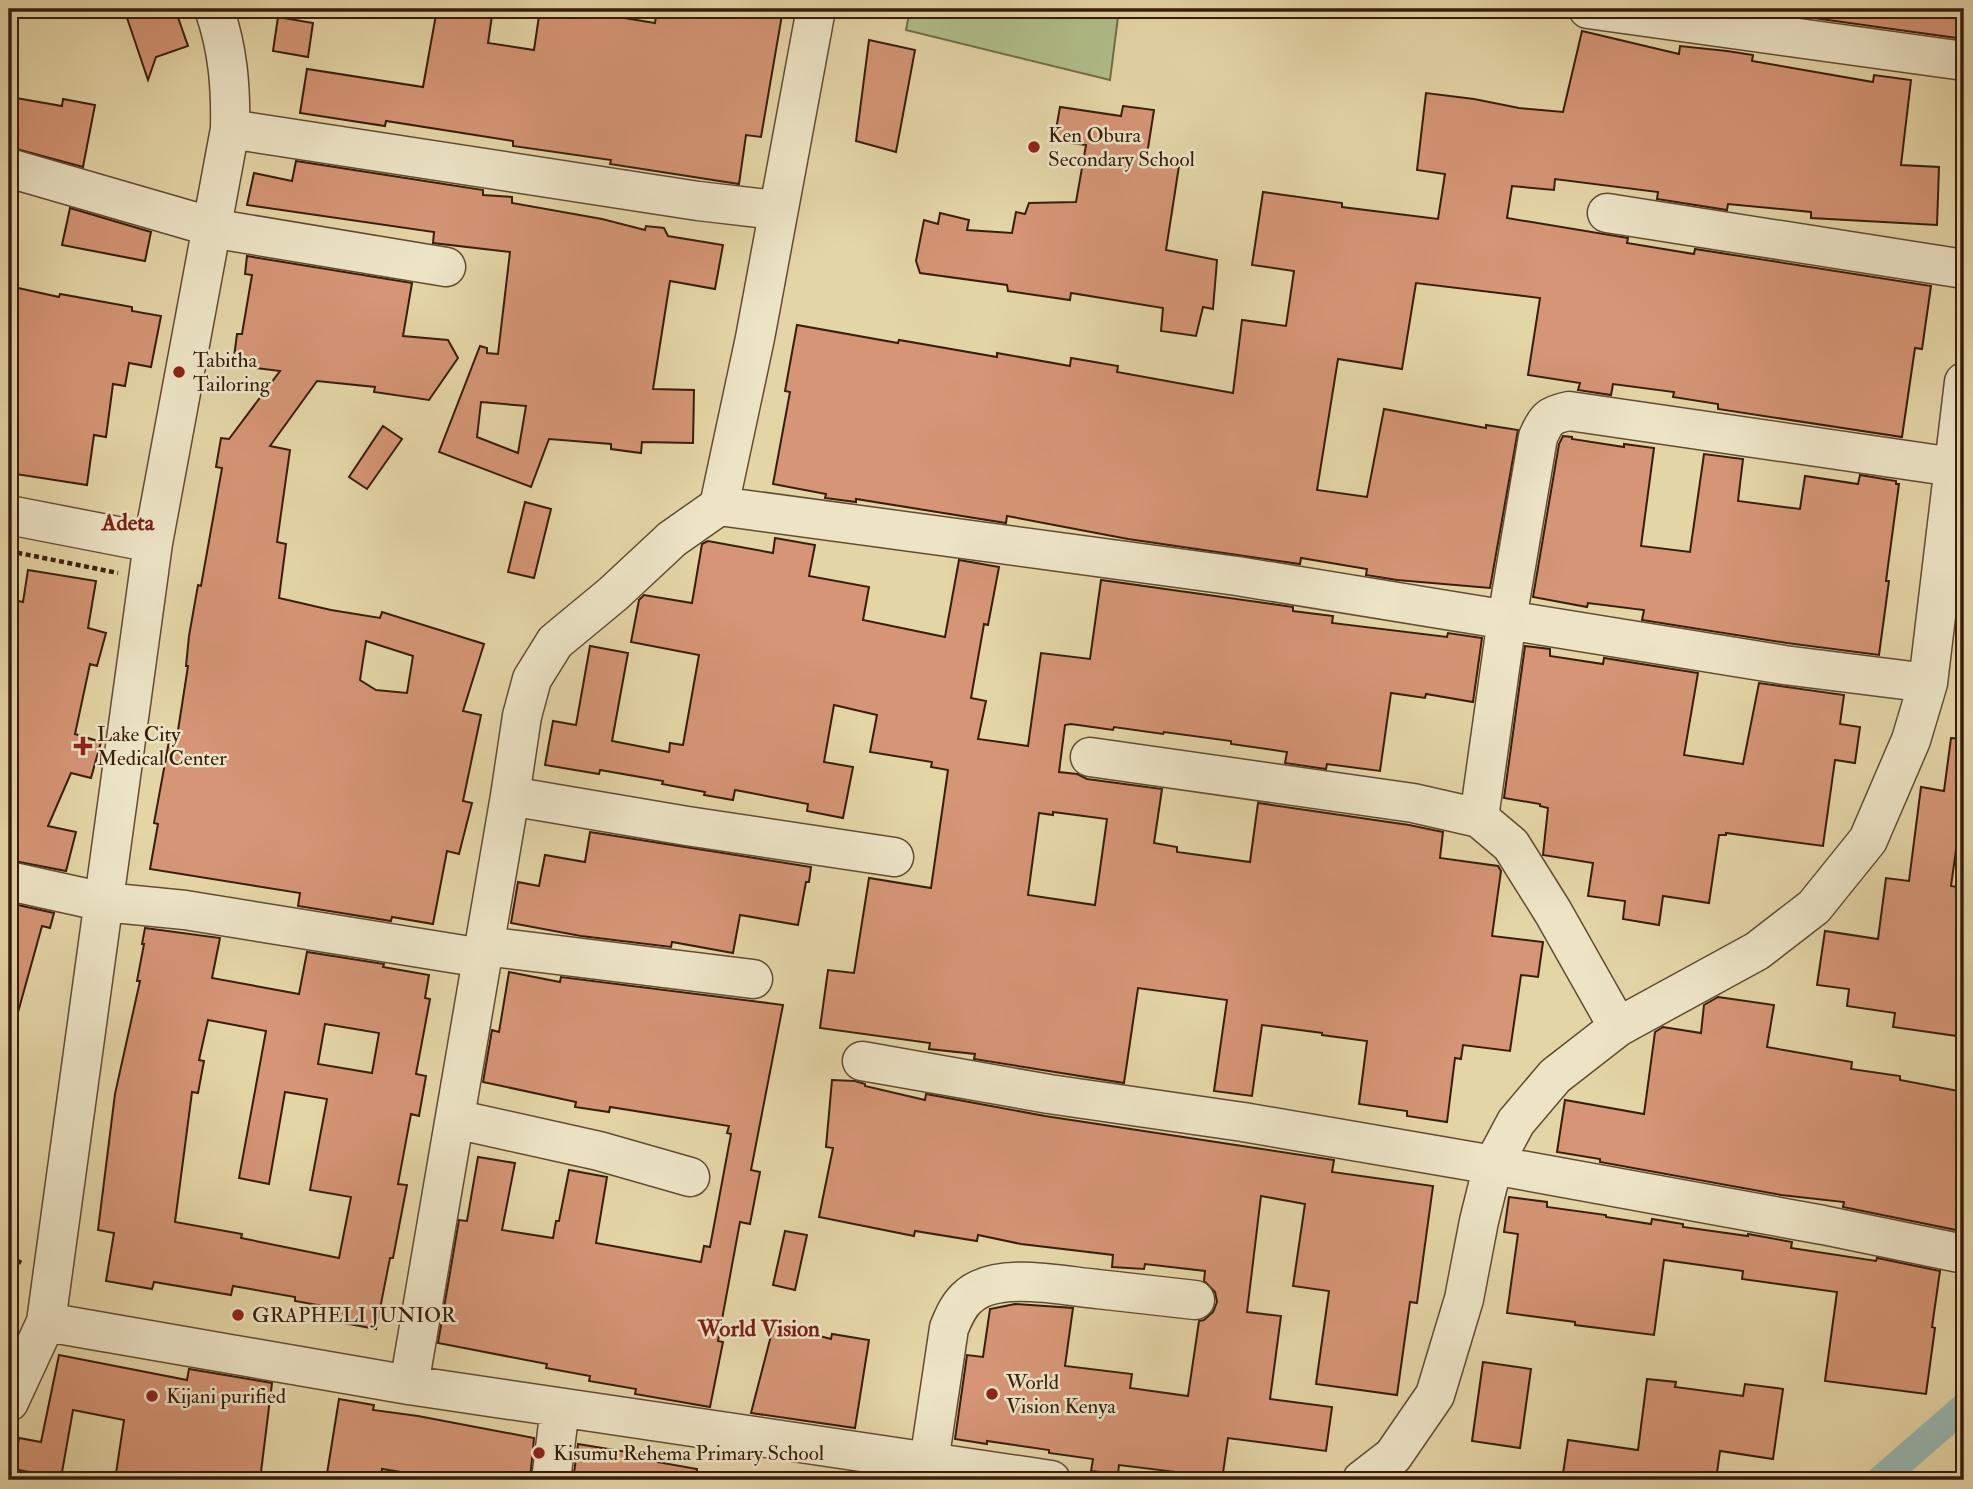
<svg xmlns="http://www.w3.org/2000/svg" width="1973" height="1489" font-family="'IM FELL Double Pica',serif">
<rect width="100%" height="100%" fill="#e4d5a7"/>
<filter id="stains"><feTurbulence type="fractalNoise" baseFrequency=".00286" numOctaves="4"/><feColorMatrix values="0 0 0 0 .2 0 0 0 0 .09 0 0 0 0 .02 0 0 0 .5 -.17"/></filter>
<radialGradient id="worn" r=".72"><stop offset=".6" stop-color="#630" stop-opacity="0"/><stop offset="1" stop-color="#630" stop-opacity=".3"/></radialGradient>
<!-- green -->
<path fill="#b0be8a" stroke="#746e4a" stroke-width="2" d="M910,9h209l-9,71 -204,-50z"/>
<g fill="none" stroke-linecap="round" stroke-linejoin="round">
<!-- canal -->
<path stroke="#98b7b1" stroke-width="28" d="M1880,1480l84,-73"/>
</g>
<!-- building -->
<path fill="#d59576" stroke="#381d0b" stroke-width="2" fill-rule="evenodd" d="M124,9h51l13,37 -32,11 -8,23z
M437,9h56l-5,34 46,7 6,-41h67l-1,6 49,8 2,-14h126l-22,128 -15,-2 -7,49 -129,-20 1,-4 -98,-14v-5l-127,-20 -1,5 -85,-13 7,-44 116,18z
M1806,9h158v30l-158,-22z
M278,17l35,6 -5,34 -35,-6z
M1582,31l97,23 1,-8 47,5 26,4 -1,6 121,21 1,-7 37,5 -10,85 38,2 -2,58 -126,-7v-6l-83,-8 -1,6 -70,-11 1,-7 -103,-13 -1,11 -42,-4 -5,32 121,20 -1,5 67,11 1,-5 236,37 -9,63 -7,-1 -13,89 -184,-28v-5l-45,-7 1,-5 -61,-8 -2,11 -33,-5 2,-7 -52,-8 12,-77 -124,-15 -14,86 -64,-10 -21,131 50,7 17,-88 102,19v-3l32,5 -28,158 -93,-8 -31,-5 1,-6 -66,-11 -1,6 -172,-25 -121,-23 -1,7 -150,-24v3l-31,-4 1,-4 -53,-10 17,-92 -5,-1 12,-66 101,18 1,-3 98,17v-4l73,13 1,-8 47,8 -1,6 116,21 9,-73 44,6 8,-55 -42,-6 11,-73 79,11v4l96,12 7,-45 -28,-4 9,-77 48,6 45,9 44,4z
M869,40l46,10 -19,102 -40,-11z
M16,98l46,8 1,-7 32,6 -12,62 -74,-20z
M1123,106l31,4 -8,51 33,5 -13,84 51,10 -4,49 -10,-2 -7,29 -35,-5 2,-23 -92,-15 -1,7 -62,-9 -1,-6 -87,-12 -4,-12 8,-41 14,4 2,-11 29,7 -2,10 45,3 4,-21 9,2 4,-11 47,-1 10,-57 -32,-4 6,-34 61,9z
M296,161l187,29v5l29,2v6l90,16 43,11 1,-4 18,2 4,8 55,9 -8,44 -45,-8 -17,108 41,1 -1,53 -51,-1 -1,11 -30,-4v-5l-62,-5 -18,48 -92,-35 41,-106 7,2v5l11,1 12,-102 -77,-9 1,-11 -187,-27 7,-32 38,8zM481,402l45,4 -8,47 -41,-16z
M70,208l81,24 -6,29 -83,-16z
M247,256l165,27 -9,53 45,4 10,18 -29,42 -55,-8 1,-5 -58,-6 -47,65 20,4 -13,92 9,2 -7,54 52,12 49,8 2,-6 102,32 -21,67 18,4 -18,86 9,2 -13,51 -12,-3 -14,73 -41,-7 -1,4 -93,-15 2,-13 -150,-24 8,-45 -4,-1 16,-87 7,1 11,-71h-2l3,-30 9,-51 3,1 21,-118 -6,-1 5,-29 8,1 51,-68 -47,-6 4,-31h5l10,-59 -7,-1zM366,641l47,15 -6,37 -31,-3 -16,-10z
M9,286l50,11 1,-3 72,13v4l29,5 -10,51 -22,-4 -4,23 -12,-2 -7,53 -12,-2 -7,50 -78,-12z
M383,426l19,13 -35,50 -18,-12z
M1563,436l9,1v2l52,8v-3l30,4 -13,98 49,6 14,-98 39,5 -5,42 62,8 5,-33 53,8 2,-9 36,6v3h3l-13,97h3l-10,74 -92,-12 -145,-23 2,-10 -56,-7 -1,4 -54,-10 26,-153z
M525,502l26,7 -17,69 -26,-6z
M775,538l40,7 -6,31 60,11 -6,33 82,17 14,-77 40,7 -11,58 -4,-1 -13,74 15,3 -8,38 50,7 13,-93 49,6 11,-79 192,27v4l40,5 -1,7 115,14 1,-4 34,5 -9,64 -47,-8 -1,4 -34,-5 -11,78 -53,-7 -1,5 -41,-6 2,-11 -56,-8v-3l-67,-9 -1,2 -49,-7 -1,3 -42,-6 -6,1 -6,47 18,2 10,5 75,10 -8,54 23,4v5l73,10 8,-59 151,22 34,7 -3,26 58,8 3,5 -9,65 51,6 -5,35 -17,-2 -11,76 -47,-6 -2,14 -6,-1 -8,64 -40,-6v-5l-48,-7 8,-63 -45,-6v-2l-60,-8 -10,71 -38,-5 13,-91 -89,-12 -14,95 -150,-24 1,-5 -46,-5 1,-6 -110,-15 8,-58 26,3 15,-95 62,10 17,-118 -17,-3 1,-5 -62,-10 7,-37 -43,-10 -10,57 29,5 -10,51 -36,-7 1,-7 -73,-14 -2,10 -29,-5 1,-3 -43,-8 1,-3 -63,-11 -1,4 -54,-9 8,-44 23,4 14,-79 38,7 -16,88 57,11 1,-9 13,2 16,-90 -68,-13 8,-42 5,-5 48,8 10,-59 6,-3 65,12zM1053,812l54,7 -12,86 -67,-10 11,-82 14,2z
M28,570l68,11 -8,47 18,5 -9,33 -7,-2 -15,70 26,8 -10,36 -20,-5 -23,53 28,6 -10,39 -57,-11v-261l14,3z
M1525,646l25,3v7l53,8 1,-6 94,15 -14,82 59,9 16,-81 85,12 -4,29 20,3 -5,36 -20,-3 -12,86 -97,-13v2h-7l-10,68 -46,-7 -4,29 -36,-6 2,-18 -37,-5 5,-33 -50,-8 5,-47 -8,-2v-2l-36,-6z
M1951,738l13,1v53l-13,94 6,1 -1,10 8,1v139l-71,-10 2,-14 -48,-7 2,-17 -32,-4 8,-54 53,8 8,-61 23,3 12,-94 23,4z
M590,832l221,35 -2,15h-3l-8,43 -58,-10 -7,38 -61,-11 -1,5 -90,-11 -70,-13 7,-41 21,4 6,-31 40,7z
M9,903l45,10 -4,15 -8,-2 -27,97 -6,-1z
M145,928l75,10 -8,40 87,16 8,-42 77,12 -1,3 46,8 -4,23 5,1 -14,75 10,2 -7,40 -8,-2 -13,70 9,1 -14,73h-3l-14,71 -38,-7 2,-13 -45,-8v-4l-62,-11 -2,9 -77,-13 -2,7 -46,-8 8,-48 -16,-3 17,-136 25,-113h-3l7,-37h-2zM208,1020l58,11 -27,147 30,6 16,-92 42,7 -17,91 41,7 -12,61 -98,-20 1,-4 -67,-12 17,-130 6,1 6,-32 -5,-1zM325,1024l54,9 -7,40 -54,-9z
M509,972l51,10 1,-5 222,28 -32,165 9,2 -10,52 -10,-2 -22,119 5,1 -13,65 -75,-13 1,-5 -47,-8 1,-5 -44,-8 1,-4 -109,-21 21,-123 8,1 11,-64 37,6 -13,67 51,8 3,-17h3l10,-51 38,7 -11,66 105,19 3,-16 6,1 21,-113 -4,-1 2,-7 -119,-19 -1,5 -34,-5 1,-5 -93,-20 9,-52 7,2z
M1718,997l56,8 -7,42 85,15 -1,7 49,7v4l64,12v79l-8,59 -113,-23 1,-5 -63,-7 -181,-33v-3l-43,-7 8,-52 79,14 11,-82 8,-5 38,6 3,-28z
M832,1080l23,1 10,3v2l60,14 1,-6 119,22 289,44 -2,12 101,14 -16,117 -7,-1 -13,93 -81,-11 13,-93 -36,-5 12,-82 -44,-8 -14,116 34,4 -11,83 62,8 -6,44 -98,-13 -6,42h-38l1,-7 -66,-8 -1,9 -27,-3 2,-12 -44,-6v-3l-62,-9v3l-32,-5 12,-84 16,2 7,-48 25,-5 58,4 -8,58 67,8 -2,14 58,8 11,-75 5,-1 9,-8 4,-10 -2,-10 -11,-11 1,-10 -60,-7 -1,5 -32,-2 1,-12 -92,-11 -43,-9 -1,6 -62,-10 -1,5 -95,-19 14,-69 -7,-1z
M1509,1197l38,5v5l59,8v2l45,7 1,-5 31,5v3l65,9v-2l44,8 -1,6 85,13 1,-3 63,13 -8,56 3,1 -9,66 -101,-13 12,-89 -95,-13 1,-8 -79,-11 -10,75 -79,-10v-3l-68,-9 11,-79 -14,-2z
M785,1231l22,4 -12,55 -22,-5z
M774,1324l57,15 1,-5 37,6 -14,88 -104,-15z
M59,1355l128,25 2,-11 83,14 -12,97h-145l9,-60 -51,-10 -12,68 -48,-9 6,-31 22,4z
M1483,1362l48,7 -11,79 -48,-7z
M1647,1379l29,3 -1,5 68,9 2,-12 38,5 -10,70 -53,-8 -4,29h-154l6,-40 70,10z
M339,1399l35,6 -1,5 45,6 116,22 -4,42h-81l-67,-11 -1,11h-55z
M578,1444l80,13 -1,5 40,7 -1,11h-123z"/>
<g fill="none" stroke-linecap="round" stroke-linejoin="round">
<defs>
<path id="minor" d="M1588,9l376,52
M230,129l468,72 79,9
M9,168l214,62 223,37
M1607,213l357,56
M719,506l36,-168 61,-329
M9,515l144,28
M1090,757l323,46 66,15 32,27 42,67 65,115
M510,796l177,30 207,31
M1479,818l28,-199 31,-182c8,-18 11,-22 31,-26l385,56
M9,881l95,21 81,8 297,48
M484,946l269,33
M862,1061l187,33 194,28 250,43 330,60 141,29
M455,1119l144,32 91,26
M46,1322l363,63 642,95
M409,1385l101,-589 12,-80 10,-37 23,-37 58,-48 59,-55 47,-33 518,70 547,89 144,18
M9,1402l37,-80 107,-779 77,-414c1,-42 -2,-80 -16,-120
M929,1462l20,-134c5,-12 10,-24 20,-32 29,-25 94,-10 128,-7 33,4 65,7 98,11
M551,1480l9,-72
M1362,1480l31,-24 42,-61 29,-96 15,-78 14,-56 23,-43 39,-46 63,-49 139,-76 57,-44 54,-67 43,-100 17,-57 36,-301"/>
</defs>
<!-- minor casing -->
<use href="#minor" stroke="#634b32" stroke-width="41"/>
<!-- path -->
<path stroke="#381d0b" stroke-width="4.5" stroke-dasharray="5 3.5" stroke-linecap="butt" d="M9,551l109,22
M9,1257l15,7"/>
<!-- minor -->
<use href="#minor" stroke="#ede4c6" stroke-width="38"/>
</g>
<!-- markers -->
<g fill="#8f2418" stroke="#ede4c6" stroke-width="2.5">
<circle cx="1034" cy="147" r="7"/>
<circle cx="179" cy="372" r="7"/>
<path d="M79.5 735.5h7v7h7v7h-7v7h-7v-7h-7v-7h7z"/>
<circle cx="238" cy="1315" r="7"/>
<circle cx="992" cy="1394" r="7"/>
<circle cx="152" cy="1396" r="7"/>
<circle cx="539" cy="1453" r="7"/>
</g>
<g text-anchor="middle" stroke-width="5" stroke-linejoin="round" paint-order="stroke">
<!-- poi labels -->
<g font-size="21" fill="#381d0b" stroke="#ede4c6" text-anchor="start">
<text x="1048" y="142">Ken Obura<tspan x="1048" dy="24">Secondary School</tspan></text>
<text x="193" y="367">Tabitha<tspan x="193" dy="24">Tailoring</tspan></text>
<text x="97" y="741">Lake City<tspan x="97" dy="24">Medical Center</tspan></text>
<text x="252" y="1322">GRAPHELI JUNIOR</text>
<text x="1006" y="1389">World<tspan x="1006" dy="24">Vision Kenya</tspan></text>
<text x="166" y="1403">Kijani purified</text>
<text x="553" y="1460">Kisumu Rehema Primary School</text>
</g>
<!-- neighbourhood labels -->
<g font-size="23" font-weight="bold" fill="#7a1f14" stroke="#ede4c6">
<text x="128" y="530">Adeta</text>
<text x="759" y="1336">World Vision</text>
</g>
</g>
<!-- margin -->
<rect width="1973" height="1489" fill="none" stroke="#e4d5a7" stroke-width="35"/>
<rect x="10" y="10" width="1952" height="1468" fill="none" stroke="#381d0b" stroke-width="3.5"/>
<rect x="18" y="18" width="1938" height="1454" fill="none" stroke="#381d0b" stroke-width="2"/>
<rect width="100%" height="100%" filter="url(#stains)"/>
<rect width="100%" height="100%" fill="url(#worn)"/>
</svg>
